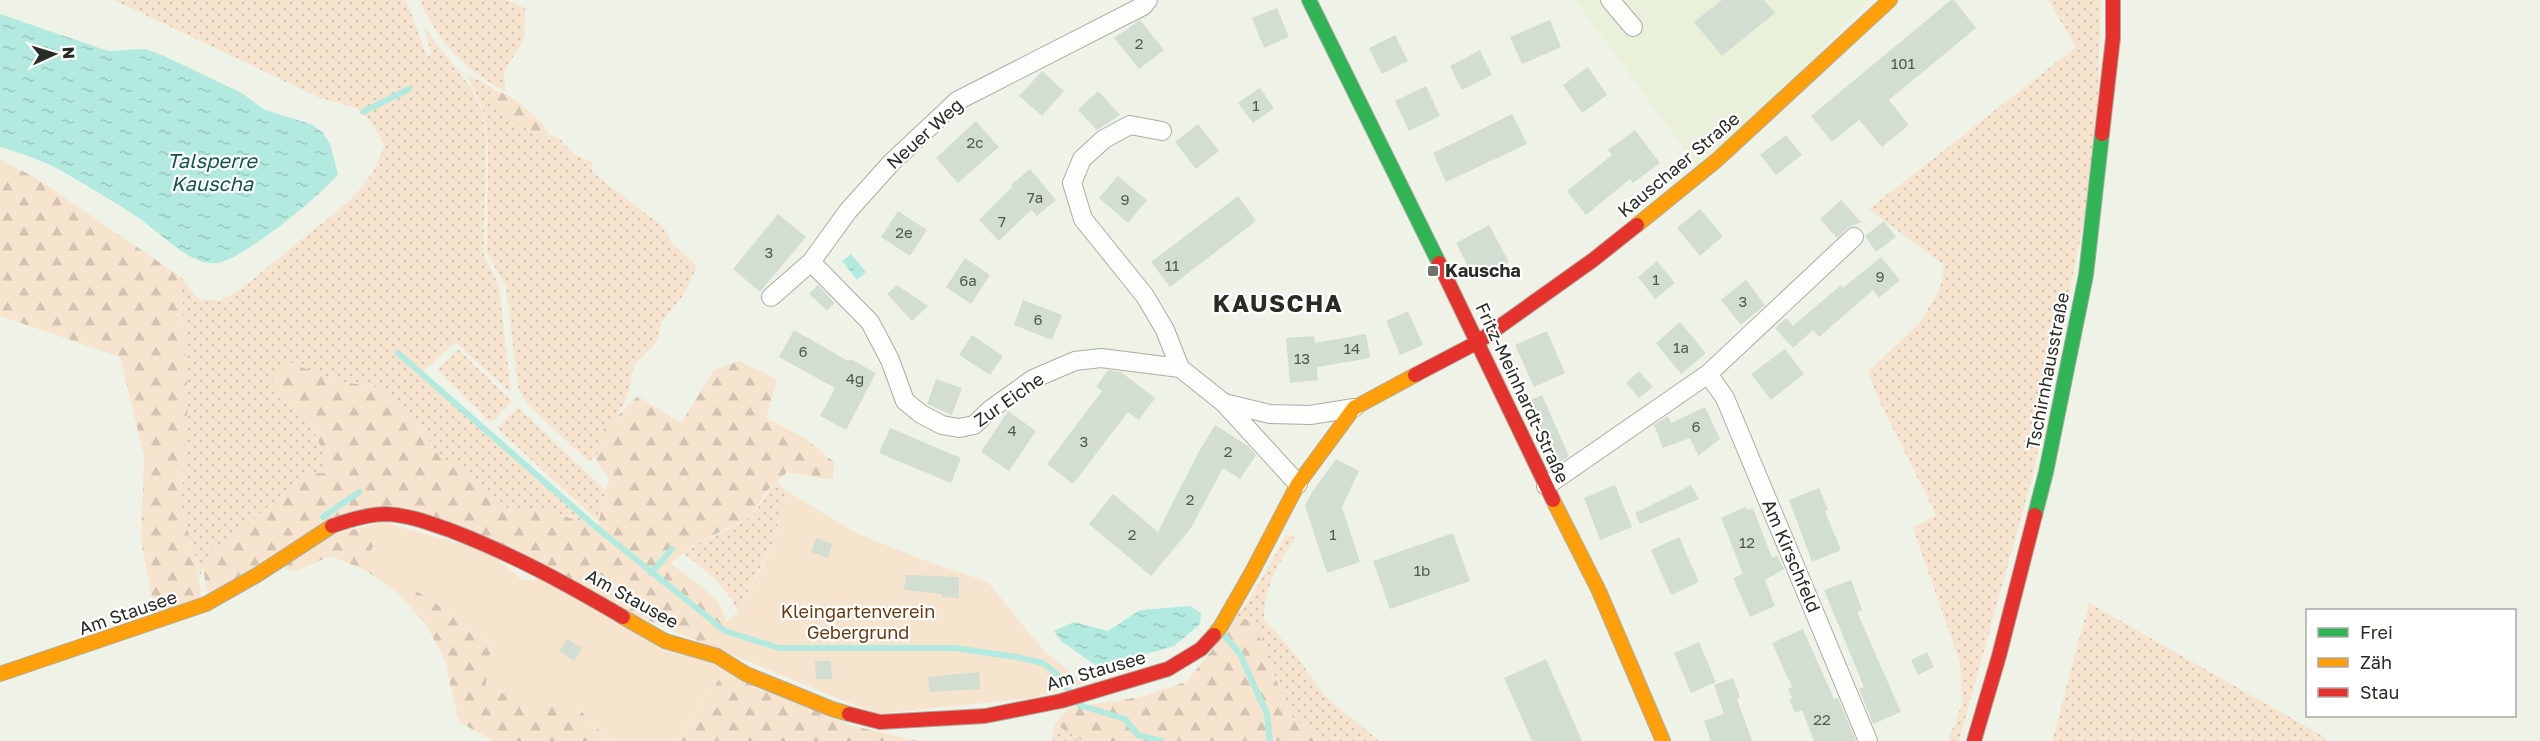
<svg xmlns="http://www.w3.org/2000/svg" width="2540" height="741" font-family="'Golos Text',sans-serif">
<defs>
<pattern id="grass-dots" width="8" height="8" patternUnits="userSpaceOnUse" patternTransform="scale(1.5)"><rect width="8" height="8" fill="#f6e4cf"/><path d="M2 2h.1M6 6h.1" fill="none" stroke="#d3c4b2" stroke-width="1.8" stroke-linecap="round"/></pattern>
<pattern id="forest-firs" width="22" height="20" patternUnits="userSpaceOnUse" patternTransform="scale(1.5)"><rect width="22" height="20" fill="#f6e4cf"/><path d="M5 1l3.5 6h-7zM16 11l3.5 6h-7z" fill="#d3c4b2"/></pattern>
<pattern id="water-ripples" width="26" height="14" patternUnits="userSpaceOnUse" patternTransform="scale(1.5)"><rect width="26" height="14" fill="#b2eadf"/><path d="M2 4q2-2 4 0t4 0M15 11q2-2 4 0t4 0" fill="none" stroke="#99c9bf"/></pattern>
</defs>
<rect width="100%" height="100%" fill="#eff3e7"/>
<!-- built -->
<path fill="#eaf1db" d="M1575,0h294l-100,104 -72,62z"/>
<!-- grass -->
<path fill="url(#grass-dots)" d="M114,0h292l21,57 4,-3 -7,-27 47,61 11,23 4,27 -2,117 15,31 12,107 -56,-51 -32,30 174,156 -52,-19 -35,2 -22,-21 -47,-31 -34,-51 -34,-22 -33,-4 -52,-20 -14,32 35,27 15,33 1,19 -114,77 -11,25 -19,-70 7,-102 -7,-126 17,22 22,2 16,-9c23,-16 43,-35 65,-52 33,-27 72,-51 83,-95 -18,-36 -25,-38 -64,-47z
M420,0h86l19,8 -1,31 -20,33 2,20c-42,-23 -67,-48 -86,-92z
M2048,0h53l-3,94 -13,121 -51,256 -75,270h-11l14,-37 -2,-41 -47,-135 23,-13 -59,-119 -9,-24 52,-50 20,-33 4,-24 -75,-56 207,-162z
M468,76l12,4 16,11 -5,4 51,45 7,-1 1,-5 11,6 12,14 19,8v10l70,54 10,17 25,23 -13,28 -22,28 -5,20 -24,24 -4,25 -5,13 -8,13 -16,17 1,15 -12,13 -62,-58 -9,-16 -12,-101 -19,-34 1,-108 -5,-35z
M458,349l54,52 -21,22 -54,-54z
M518,407l88,84 -8,30 -101,-93z
M777,482l10,9 -14,51 -35,70c-11,-26 -33,-42 -55,-59 20,-15 44,-20 64,-34 12,-8 19,-27 30,-37z
M1287,534l8,4c-17,24 -31,51 -31,80l33,39 28,39 54,45h-58l-31,-26 -38,-97 -21,3 15,-16z
M2089,603l232,132 6,6h-275z
M1055,724l28,17h-31z"/>
<!-- forest -->
<path fill="url(#forest-firs)" d="M496,91c13,1 54,34 54,48l-8,1 -42,-30 -9,-15z
M0,159l36,19 145,99 7,126 -7,102 16,61 5,34 -46,19 -15,-78 3,-85 -24,-99 -120,-41z
M739,361l38,18 -11,39 39,20 29,24 -1,18 -46,-8 -19,18 -19,28 -56,27 -22,18c17,16 58,35 54,63 -2,7 -6,15 -8,23l-337,-141 -172,89 -5,-29 8,-18 39,-27 55,-50h20l-1,-19 -15,-33 -35,-27 -2,-19 16,-13 52,20 33,4 34,22 34,51 17,3 52,49 35,-2 52,19 12,-49 -15,-23 7,-7 -2,-15 39,-38 43,27 33,-53z
M383,522l54,82 54,41 49,58h34l35,38h-115l-35,-19 -14,-61 -18,-35 -28,-32 -34,-24 -34,-14 -38,16 -10,-5 48,-32z
M1252,618l38,97 31,26h-238l-28,-17 13,-16 72,-11 46,-15 27,-33 18,-28z
M726,669l123,56 70,16h-242z"/>
<!-- garden -->
<path fill="#f6e4cf" d="M787,491l71,43 76,30 54,18 56,69 41,32 -53,15 -155,16 -160,-65 8,-26 13,-11 25,-47 10,-23z
M383,522l105,29 34,29h24l180,89 -49,72h-68l-35,-38h-34l-55,-14 6,-44 -54,-41 -70,-44z"/>
<!-- water -->
<path fill="url(#water-ripples)" d="M0,14l108,37 37,-2 17,6 80,38 21,16 50,16 10,8 7,11 8,30c-16,21 -97,87 -121,89 -28,3 -57,-31 -78,-45 -26,-17 -53,-33 -79,-48 -18,-10 -40,-17 -60,-23z
M851,254l15,18 -9,8 -15,-19z
M1190,606l11,7 -1,11 -26,22 -75,22 -38,-27 -7,-10 20,-9 34,9 32,-21z"/>
<g fill="none" stroke-linecap="round" stroke-linejoin="round">
<!-- stream -->
<path stroke="#b2eadf" stroke-width="6" d="M363,112l46,-23
M398,353l199,175 128,103 54,17h175l62,9 27,6 14,11 13,18
M323,517l36,-25
M651,573l21,-24
M1224,635l16,19 27,60 3,27
M1079,705l46,14 13,16 23,6"/>
</g>
<!-- building -->
<path fill="#d2ded1" d="M1722,0h42l11,13 -53,43 -28,-34z
M1951,0h3l22,28 -87,72 20,25 -27,22 -23,-27 -27,22 -21,-26z
M1277,8l12,29 -25,11 -12,-30z
M1140,20l24,30 -25,19 -25,-31z
M1550,20l11,27 -39,17 -12,-27z
M1395,35l13,26 -26,13 -13,-26z
M1480,50l12,25 -30,15 -12,-24z
M1588,67l19,28 -25,18 -19,-28z
M1042,71l22,20 -22,25 -23,-20z
M1426,86l14,30 -31,15 -14,-30z
M1260,88l14,20 -21,15 -15,-20z
M1098,91l22,24 -23,15 -19,-20z
M1512,114l15,30 -81,38 -13,-29z
M976,121l23,26 -41,36 -22,-25z
M1198,124l21,27 -23,18 -21,-27z
M1635,130l25,33 -27,20 -3,-4 -44,36 -19,-24 45,-36 -4,-5z
M1786,135l16,20 -26,20 -16,-20z
M1030,169l26,31 -19,16 -6,-6 -32,31 -20,-21 33,-33 -1,-2z
M1118,176l29,24 -19,23 -29,-25z
M1238,196l18,25 -86,66 -19,-25z
M1841,200l20,22 -14,6 -10,10 -17,-19z
M1700,209l23,27 -23,20 -23,-28z
M898,211l29,19 -17,26 -29,-19z
M778,214l28,23 -46,55 -27,-23z
M1884,221l12,16 -20,15 -11,-16z
M1489,225l20,37 -34,18 -19,-37z
M1881,257l19,23 -21,18 -6,-8 -54,47 -6,-7 -20,18 -18,-20 11,-10 7,8 48,-41 2,3z
M965,258l25,17 -19,29 -25,-17z
M1657,261l18,22 -20,16 -17,-22z
M1746,280l19,25 -24,20 -20,-25z
M818,285l17,18 -8,8 -18,-17z
M897,285l31,21 -16,15 -25,-27z
M1023,300l39,15 -10,25 -38,-15z
M1408,311l15,34 -23,10 -14,-34z
M1680,322l26,31 -25,21 -25,-31z
M794,330l54,31 2,-2 26,14 -30,57 -26,-14 15,-28 -56,-31z
M1547,331l18,42 -31,14 -19,-42z
M1366,334l4,24 -53,9 1,13 -28,3 -4,-45 28,-2 1,7z
M972,335l31,21 -13,19 -31,-20z
M1785,349l19,25 -33,26 -20,-26z
M1108,370l13,2 34,26 -16,22 -11,-8 -55,72 -26,-20 55,-73 -6,-4z
M1639,371l14,16 -14,11 -13,-15z
M936,379l26,9 -10,27 -25,-11z
M1542,395l27,61 -15,10 -30,-63z
M1705,407l15,32 -22,17 -8,-18 -27,10 -9,-23 14,-9 3,7z
M1008,411l28,20 -27,40 -28,-19z
M1215,425l33,21 8,9 -16,24 -17,-11 -32,60 -40,48 -62,-52 24,-30 45,38 40,-79z
M890,428l71,30 -10,25 -72,-30z
M1336,459l23,12 -17,36 18,55 -33,11 -22,-67 7,-14z
M1615,485l17,42 -32,13 -16,-42z
M1691,485l8,14 -59,25 -5,-11z
M1819,488l9,22 -3,1 16,39 -29,12 -23,-62z
M1745,507l2,3 6,-2 19,50 5,-3 7,14 -19,11 10,26 -25,11 -17,-39 10,-4 -22,-56z
M1453,533l17,48 -80,28 -17,-48z
M1679,537l20,45 -28,13 -20,-45z
M816,538l16,6 -4,14 -17,-6z
M906,575l53,2v21l-17,-1v-3l-38,-4z
M1851,580l11,30 -5,2 44,100 -28,12 -14,-35 5,-2 -40,-97z
M1803,629l31,70 4,-1 18,43h-42l-12,-31 -7,3 -6,-14 3,-1 -4,-9 4,-2 -20,-44z
M567,639l15,9 -8,13 -15,-10z
M1699,642l17,40 -25,11 -17,-40z
M1927,652l7,15 -16,8 -7,-15z
M1546,659l36,82h-50l-28,-63z
M815,661h16l1,18h-16z
M979,672l1,17 -50,3 -2,-15z
M1733,678l7,19 -3,2 15,42h-41l-7,-20 20,-7 -10,-29z"/>
<g fill="none" stroke-linecap="round" stroke-linejoin="round">
<defs>
<path id="street" d="M1610,0l23,27
M1162,131l-32,-6 -26,14 -22,20 -10,24 11,36 62,77 20,34 15,38 44,35 74,81
M811,262l59,60 20,38 15,41 16,13 21,11 17,3 15,-3 17,-16 42,-30 42,-18 26,-3 79,10
M771,297l40,-35 37,-51 44,-49 65,-61 186,-95 5,-6
M1708,374l17,24 143,343
M1224,403l46,11 40,1 44,-7
M1546,486l162,-112 146,-137"/>
<path id="fast" d="M1309,0l130,263
M2035,515l11,-43 40,-197 16,-141"/>
<path id="slow" d="M1637,225l80,-65 173,-160
M1553,500l46,91 64,150
M623,617l42,24 52,15 29,18 86,35 17,5
M1214,635l7,-9 31,-54 46,-88 56,-76 61,-33
M0,674l206,-70 51,-29 75,-49"/>
<path id="jam" d="M2102,134l11,-96v-38
M1439,263l114,237
M1415,375l63,-33 115,-82 44,-35
M332,526c17,-6 36,-12 54,-12 23,1 43,9 66,17 60,23 115,53 171,86
M849,714l31,8 105,-6 76,-15 107,-32 33,-20 13,-14
M1974,741l25,-85 36,-141"/>
</defs>
<!-- street casing -->
<use href="#street" stroke="#aaada3" stroke-width="20"/>
<!-- fast casing -->
<use href="#fast" stroke="#aaada3" stroke-width="16"/>
<!-- slow casing -->
<use href="#slow" stroke="#aaada3" stroke-width="16"/>
<!-- jam casing -->
<use href="#jam" stroke="#aaada3" stroke-width="16"/>
<!-- street -->
<use href="#street" stroke="#fdfdfb" stroke-width="18"/>
<!-- fast -->
<use href="#fast" stroke="#30b455" stroke-width="14"/>
<!-- slow -->
<use href="#slow" stroke="#ff9f0a" stroke-width="14"/>
<!-- jam -->
<use href="#jam" stroke="#e5322d" stroke-width="14"/>
</g>
<!-- markers -->
<rect fill="#6e7268" stroke="#fff" stroke-width="2" x="1427" y="265" width="12" height="12" rx="3"/>
<g text-anchor="middle" stroke-width="4.5" stroke-linejoin="round" paint-order="stroke">
<!-- number labels -->
<g font-size="15" fill="#53584f">
<text x="1139" y="49">2</text>
<text x="1903" y="69">101</text>
<text x="1256" y="111">1</text>
<text x="975" y="148">2c</text>
<text x="1035" y="203">7a</text>
<text x="1125" y="205">9</text>
<text x="1002" y="227">7</text>
<text x="904" y="238">2e</text>
<text x="769" y="258">3</text>
<text x="1172" y="271">11</text>
<text x="1880" y="282">9</text>
<text x="1656" y="285">1</text>
<text x="968" y="286">6a</text>
<text x="1743" y="307">3</text>
<text x="1038" y="325">6</text>
<text x="1681" y="353">1a</text>
<text x="1352" y="354">14</text>
<text x="803" y="357">6</text>
<text x="1302" y="364">13</text>
<text x="855" y="384">4g</text>
<text x="1696" y="432">6</text>
<text x="1012" y="436">4</text>
<text x="1084" y="447">3</text>
<text x="1228" y="457">2</text>
<text x="1190" y="505">2</text>
<text x="1132" y="540">2</text>
<text x="1333" y="540">1</text>
<text x="1747" y="548">12</text>
<text x="1422" y="576">1b</text>
<text x="1822" y="725">22</text>
</g>
<!-- street labels -->
<g font-size="18" fill="#292c24" stroke="#fff">
<text transform="translate(925 134) rotate(-42)" y="6">Neuer Weg</text>
<text transform="translate(1679 165) rotate(-40)" y="6">Kauschaer Straße</text>
<text transform="translate(2048 371) rotate(-79)" y="6">Tschirnhausstraße</text>
<text transform="translate(1522 393) rotate(65)" y="6">Fritz-Meinhardt-Straße</text>
<text transform="translate(1009 400) rotate(-35)" y="6">Zur Eiche</text>
<text transform="translate(1791 556) rotate(67)" y="6">Am Kirschfeld</text>
<text transform="translate(632 599) rotate(29)" y="6">Am Stausee</text>
<text transform="translate(128 613) rotate(-19)" y="6">Am Stausee</text>
<text transform="translate(1096 671) rotate(-16)" y="6">Am Stausee</text>
</g>
<!-- poi labels -->
<g font-size="18" font-weight="bold" fill="#292c24" stroke="#fff" text-anchor="start">
<text x="1445" y="277">Kauscha</text>
</g>
<!-- park labels -->
<g font-size="18" fill="#69390e" stroke="#fff">
<text x="858" y="618">Kleingartenverein<tspan x="858" dy="21">Gebergrund</tspan></text>
</g>
<!-- water labels -->
<g font-size="20" font-style="italic" fill="#10544e" stroke="#fff">
<text x="212" y="168">Talsperre<tspan x="212" dy="23">Kauscha</tspan></text>
</g>
<!-- district labels -->
<g font-size="24" font-weight="bold" letter-spacing="1.5" fill="#292c24" stroke="#fff">
<text x="1278" y="312">KAUSCHA</text>
</g>
</g>
<!-- legend -->
<rect x="2306" y="609" width="210" height="108" fill="#ffffff" stroke="#a9aba7" stroke-width="1.5"/>
<rect x="2318" y="628" width="30" height="9" fill="#30b455" stroke="#a9aba7" stroke-width="1.5"/>
<text x="2360" y="639" font-size="18" fill="#292c24">Frei</text>
<rect x="2318" y="658" width="30" height="9" fill="#ff9f0a" stroke="#a9aba7" stroke-width="1.5"/>
<text x="2360" y="669" font-size="18" fill="#292c24">Zäh</text>
<rect x="2318" y="688" width="30" height="9" fill="#e5322d" stroke="#a9aba7" stroke-width="1.5"/>
<text x="2360" y="699" font-size="18" fill="#292c24">Stau</text>
<!-- north arrow -->
<g transform="translate(54 54) rotate(86)" stroke="#ffffff" stroke-width="4.5" paint-order="stroke">
<path d="M0-4.5L10 22L0 15L-10 22Z" fill="#292c24"/>
<text y="-9" font-size="16" font-weight="bold" text-anchor="middle" fill="#292c24">N</text>
</g>
</svg>
